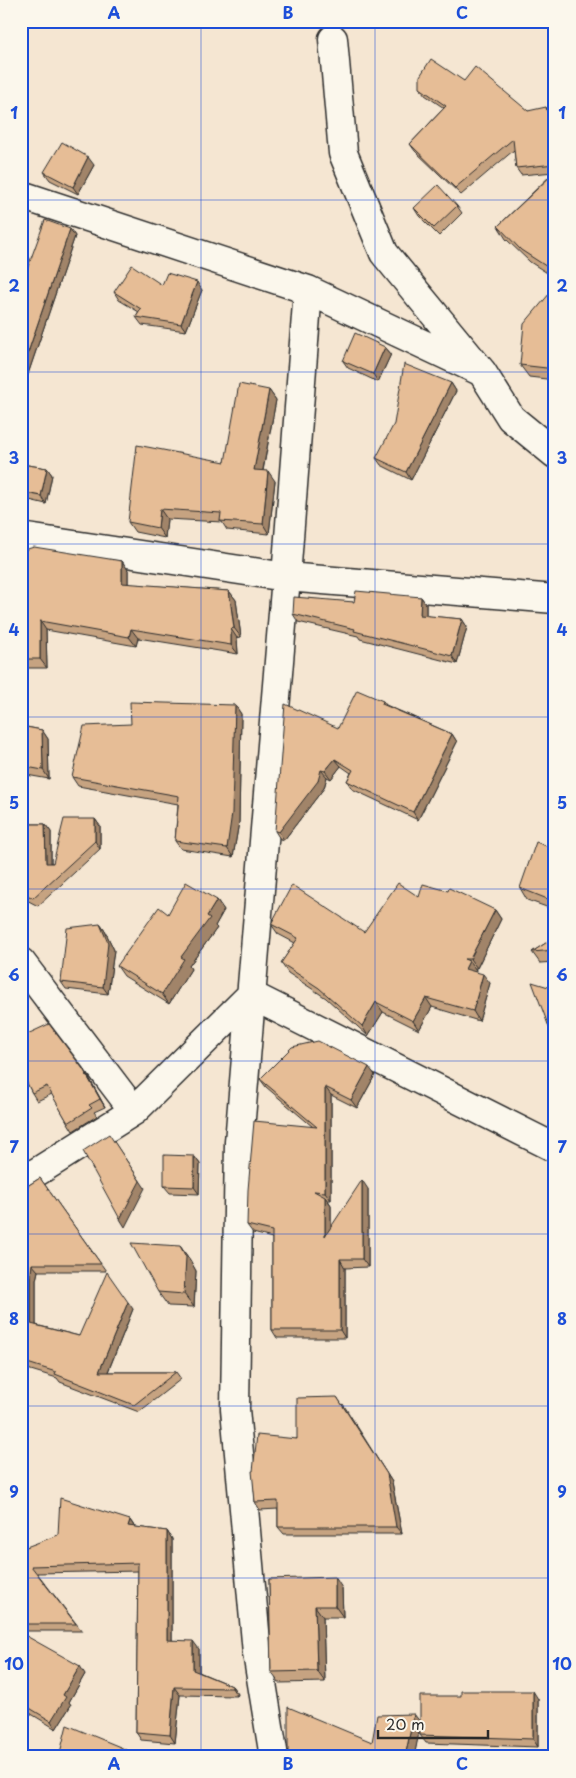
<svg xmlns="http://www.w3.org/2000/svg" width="576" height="1778" font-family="'Playpen Sans',sans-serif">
<rect width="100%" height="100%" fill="#f5e6d2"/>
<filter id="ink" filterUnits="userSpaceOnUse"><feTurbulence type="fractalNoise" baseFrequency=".02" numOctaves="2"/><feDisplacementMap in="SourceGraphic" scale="10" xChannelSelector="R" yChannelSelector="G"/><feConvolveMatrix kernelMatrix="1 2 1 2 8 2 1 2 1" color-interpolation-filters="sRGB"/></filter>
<g filter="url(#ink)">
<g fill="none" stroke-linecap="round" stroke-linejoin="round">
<defs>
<path id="minor" d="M333,39l10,114 41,100 98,119 29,46 44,36
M21,195l287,95 174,82
M21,537l265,40 269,22
M21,962l113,149
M21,1182l113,-71 117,-116 304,153
M274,1757l-17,-104 -22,-244 4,-267 47,-565 22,-287"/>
</defs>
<!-- minor casing -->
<use href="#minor" stroke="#2b2b2b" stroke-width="31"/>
<!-- minor -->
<use href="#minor" stroke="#fbf7ec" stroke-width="28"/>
</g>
<!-- wall -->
<path fill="#c6a381" stroke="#2b2b2b" d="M464,81l64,30 24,3 3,13v151l-25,-16 -24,-23 -8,-13 56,-54 -33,3 -5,-7 -2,-18 -53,45 -46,-44 -5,-7 34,-36 -19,-13 -5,-7z
M94,165l-16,29 -28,-14 -6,-8z
M457,206l5,7 -23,23 -20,-20 -5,-8z
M70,229l5,7 -48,141 -6,-3v-88z
M162,285l40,5 -16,41 -44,-6 -6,-8 3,-5 -20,-12 -5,-8z
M555,287v93l-26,-3 -9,-12z
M385,347l6,7 -13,28 -30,-14 -5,-7z
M451,383l5,8 -45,89 -30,-15 -5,-7z
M269,390l7,10 -13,71 12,10 -6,53 -42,-4 -5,-8 -55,-3 -2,19 -30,-6 -7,-10 97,-60z
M21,464l26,4 5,7 -6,29 -25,-6z
M21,551l101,10 6,9v14l101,7 7,9 5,37 -4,1 1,16 -100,-16 -2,8 -90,-16 1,38h-26z
M421,597l5,7v12l36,3 5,8 -10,37 -97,-25 -2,-3 -60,-14 -5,-8 61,-12z
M383,701l3,4 66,29 5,8 -39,78 -66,-31 -5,-8 4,-8 -10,-7 -10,13 -4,-2 -3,11 -40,52 -4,-1 -5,-8 63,-103z
M235,705l6,9 -2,108 -6,35 -52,-8 -6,-8 3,-37 -100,-18 -6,-9 59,-53z
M21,726l21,4 6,9 1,40 -28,-5z
M95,819l5,7v23l-62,57 -17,-9v-73h24l6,8v31h2z
M555,847v63l-28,-10 -7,-12z
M419,897l76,13 6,9 -24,49h-2l1,2 -1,2 15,11 -11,38 -47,-14 -13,23 -36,-18 -15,24 -42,-38 -38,-25 -7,-10 14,-20 -17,-9 -7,-10 93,8z
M217,900l7,10 -9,16 2,2 -28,38 2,3 -22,35 -45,-28 -7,-10 51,-52z
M100,924l5,7 9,19 -6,44 -42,-5 -5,-7z
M555,937v25l-15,1 -8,-11z
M21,1071l67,5 17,31 -11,5 3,4 -24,15 -5,-8 -16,-29 -15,7 -5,-8z
M375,1075l-18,33 -26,-13v105h-3l3,5v22l37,-38v78l-23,1v70h-68l-5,-8v-92l-19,-5 -6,-8 66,-98 -47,-40 -6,-8z
M194,1156l6,8 -1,30 -29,-1 -6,-7z
M40,1178l66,93h-68l-2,9v45l43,11 54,-27 -25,63h68l5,7 -42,33 -79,-30 -3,-4 -36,-11v-179h3z
M180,1246l10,14 6,11 -2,36 -26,-1 -10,-14z
M343,1404l49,78 10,52h-118l-6,-7v-18l-18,1 -5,-8 -2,-31z
M130,1520l5,7 32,4 5,8v101l27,9v23l33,14 6,8 -1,2 -57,-1 -5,48 -34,-3 -5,-8 2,-161 -101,2 45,58h-61v-82z
M269,1579l73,9 1,29h-20l2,65 -46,1 -8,-11z
M21,1633l64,41 -16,28 2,3 -15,24 -28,-17 -5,-8 -2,-1z
M538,1699v48l-112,-4 -6,-8v-10l-6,32 -42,-15 48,-19z"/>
<!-- shaded-wall -->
<path fill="#a18469" stroke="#2b2b2b" d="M546,107l6,7 3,13v13z
M88,157l6,8 -16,29 -5,-7z
M70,229l5,7 -48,141 -5,-7z
M197,282l5,8 -16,41 -5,-7z
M385,347l6,7 -13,28 -5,-8z
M451,383l5,8 -45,89 -5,-8z
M269,390l7,10 -15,80 -7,-10z
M47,468l5,7 -6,29 -5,-8z
M268,471l7,10 -6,53 -6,-10z
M160,509l7,10 -2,19 -7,-10z
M122,561l6,9v23l-6,-10z
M229,591l7,9 5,37 -7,-9z
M421,597l5,7v19l-6,-8z
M462,619l5,8 -10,37 -5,-8z
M40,621l6,9 1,38 -7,-9z
M131,629l7,9 -2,8 -7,-9z
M231,629l6,9 1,16 -7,-9z
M235,705l6,9 -2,108 -6,35 -6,-9z
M42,730l6,9 1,40 -6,-9z
M452,734l5,8 -39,78 -5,-8z
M335,759l6,7 -10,13 -6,-8z
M321,770l6,7 -3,11 -40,52 -5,-8z
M95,819l5,7v23l-5,-8z
M45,824l6,8v38l-5,-7z
M217,900l7,10 -9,16 2,2 -28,38 2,3 -22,35 -7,-10 19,-37 26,-41z
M495,910l6,9 -24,49 -7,-9z
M100,924l5,7 9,19 -6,44 -5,-7z
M469,961l7,9 -4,8 -7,-9z
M483,974l7,9 -11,38 -6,-10z
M426,998l6,9 -13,23 -6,-9z
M376,1002l7,10 -15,24 -6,-10z
M369,1067l6,8 -18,33 -6,-8z
M83,1069l5,7 17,31 -5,-8z
M325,1087l6,8v105l-6,-8z
M114,1142l31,46 -20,39 -5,-8z
M194,1156l6,8 -1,30 -5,-7z
M362,1180l6,9v78l-6,-8z
M325,1197l6,8v40l-6,-9z
M180,1246l10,14 6,11 -2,36 -10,-13z
M340,1259l5,9v70l-5,-8z
M32,1264l6,7 -2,9v52l-5,-8v-52z
M128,1302l5,7 -28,70 -6,-7z
M337,1397l55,85 10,52 -6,-7z
M130,1520l5,8 -7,-2z
M167,1531l5,8v109l-5,-8z
M335,1577l7,11 1,29 -8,-11z
M315,1606l8,11 2,65 -8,-11z
M193,1641l6,8v29l-6,-8z
M80,1666l5,8 -16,28 2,3 -15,24 -5,-8 12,-26z
M232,1686l6,8 -1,2 -5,-8z
M174,1687l6,8 -5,48 -5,-8z
M533,1691l5,8v48l-5,-8z
M414,1714l7,9 -7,34h-9z
M125,1749l5,8h-8z"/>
<!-- building -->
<path fill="#e6bd96" stroke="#2b2b2b" d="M431,59l33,22 11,-14 53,44 18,-4 9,33v24l-39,4 -3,-29 -58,49 -45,-44 36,-38 -26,-18v-12z
M62,142l26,15 -15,30 -29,-15z
M555,172v100l-34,-22 -23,-24z
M438,185l19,21 -23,22 -20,-20z
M45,220l25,9 -48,141 -1,-1v-83z
M132,265l30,20 5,-12 30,9 -16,42 -45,-7 5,-8 -27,-17z
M555,287v82l-35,-4 4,-41z
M355,333l30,14 -12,27 -30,-13z
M404,364l47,19 -45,89 -30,-14 18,-34z
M239,384l30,6 -15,80 14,1 -5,53 -43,-3 1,-8 -61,-4 -2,19 -30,-6 9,-77 88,17z
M21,464l26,4 -6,28 -20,-4z
M555,531v8l-4,-1z
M34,547l88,14v22l107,8 5,37 -3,1v16l-100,-16 -2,8 -89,-16v38h-19v-108z
M356,591l65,6 -1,18 42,4 -10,37 -98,-25 1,-2 -62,-15 1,-17 60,5z
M357,690l26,11 -1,3 70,30 -39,78 -66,-31 6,-11 -18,-11 -10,12 -4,-1 -3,11 -39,51 -4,-1 10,-127 53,24z
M130,702l105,3 -3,108 -5,35 -52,-7 4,-45 -107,-19 12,-51 47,-2z
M21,726l21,4 1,40 -22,-4z
M64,819h31v22l-62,57 -12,-6v-68h24l1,39h7z
M536,842l18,7 1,-2v55l-35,-14z
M186,882l31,18 -10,16 3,2 -29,39 3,2 -22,35 -45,-28 42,-59 9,7z
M398,883l21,14 4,-13 25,7 1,-3 46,22 -25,49h-6l5,2 -4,8 18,5 -10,37 -47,-13 -13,23 -37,-19 -14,24 -43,-38 -38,-25 17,-25 -27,-14 21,-39 72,47z
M100,924l8,19 -5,44 -42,-5 6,-54z
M555,937v13l-23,2z
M532,982l23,7v54z
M49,1024l34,45 17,30 -11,6 3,3 -24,15 -21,-37 -15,7 -11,-22v-34z
M318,1041l51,26 -18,33 -26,-13v105l-11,-1 11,6v39l37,-56v79h-22v71h-68v-99l-25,-6 1,-35 6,-69 63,6 -57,-48 32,-32z
M109,1134l31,47 -20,38 -37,-68z
M164,1155l30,1v31l-30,-1z
M40,1178l61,86h-69l-1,8v52l48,12 28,-64 21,30 -29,70h77l-42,33 -79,-31 1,-2 -35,-11v-173h3z
M131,1243l49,3 6,11 -2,37 -26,-2z
M337,1397l50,77 9,53h-118v-26l-23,1 -3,-31h1l4,-36 40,4v-41z
M60,1498l70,22 -2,6 39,5v109l26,1v29l39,16v2l-58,-1 -4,48 -34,-3 2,-169 -107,3 45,58h-55v-75l37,-14z
M335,1577v29h-20l2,65 -46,1 -2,-93z
M21,1633l59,33 -17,29 3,2 -15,24 -28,-17 2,-5 -4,-1z
M461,1691h72v48l-113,-4v-39h41z
M288,1707l84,35 5,-27 37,-1 -9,43h-117z
M67,1725l58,24 -3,8h-63z"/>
</g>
<!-- grid -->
<path fill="none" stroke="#1d4ed8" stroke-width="1" stroke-opacity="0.55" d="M201,21v1736M375,21v1736M21,200h534M21,372h534M21,544h534M21,717h534M21,889h534M21,1061h534M21,1234h534M21,1406h534M21,1578h534"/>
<!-- margin -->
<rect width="576" height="1778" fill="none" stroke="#fbf7ec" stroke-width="55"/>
<!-- scale -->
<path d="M378 1730v8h110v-8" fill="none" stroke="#2b2b2b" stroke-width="2.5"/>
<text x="386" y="1730" font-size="15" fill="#2b2b2b" stroke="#fbf7ec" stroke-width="4" paint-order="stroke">20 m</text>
<rect x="28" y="28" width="520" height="1722" fill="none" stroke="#1d4ed8" stroke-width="2"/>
<g font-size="16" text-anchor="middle" font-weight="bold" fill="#1d4ed8">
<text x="114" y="19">A</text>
<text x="288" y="19">B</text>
<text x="462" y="19">C</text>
<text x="14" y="119">1</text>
<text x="562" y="119">1</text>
<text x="14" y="292">2</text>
<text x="562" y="292">2</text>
<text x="14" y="464">3</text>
<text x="562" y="464">3</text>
<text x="14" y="636">4</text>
<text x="562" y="636">4</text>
<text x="14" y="809">5</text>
<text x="562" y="809">5</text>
<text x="14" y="981">6</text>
<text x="562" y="981">6</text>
<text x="14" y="1153">7</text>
<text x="562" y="1153">7</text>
<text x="14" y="1325">8</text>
<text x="562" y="1325">8</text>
<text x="14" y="1498">9</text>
<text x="562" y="1498">9</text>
<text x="14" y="1670">10</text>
<text x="562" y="1670">10</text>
<text x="114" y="1770">A</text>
<text x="288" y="1770">B</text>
<text x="462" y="1770">C</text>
</g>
</svg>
